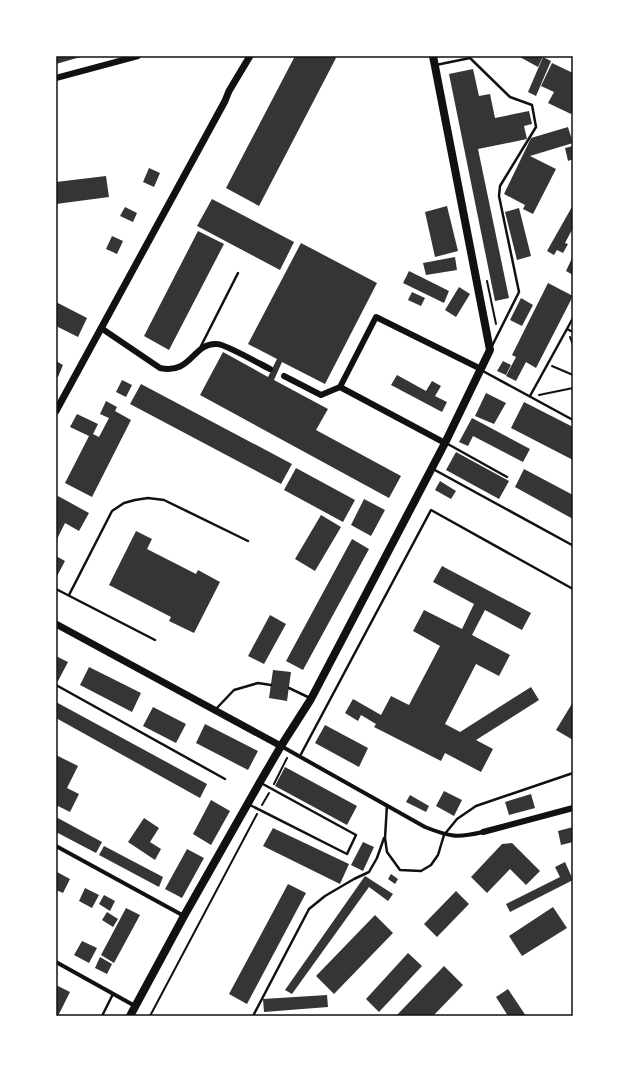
<svg xmlns="http://www.w3.org/2000/svg" width="629" height="1072" font-family="'DM Sans',sans-serif">
<rect width="100%" height="100%" fill="#fff"/>
<!-- building -->
<path fill="#353535" d="M56,56h28l-28,8z
M295,56h38l3,2 -77,148 -33,-18z
M518,56h25l-5,11z
M543,57l8,4 -15,35 -8,-4z
M552,63l21,10v36l-2,5 -23,-11 6,-11 -13,-6z
M473,69l6,27 11,-2 5,24 34,-7 3,13 -8,2 3,13 -49,10 31,149 -14,3 -46,-227z
M568,127l5,16 -43,13 26,13 -23,45 -10,-5 2,-4 -21,-11 27,-56z
M573,146v13l-5,2 -3,-13z
M149,168l11,5 -6,14 -11,-5z
M106,176l3,21 -53,7v-22z
M212,199l82,43 -14,28 -83,-44z
M573,205v23l-8,15 3,1 -5,9 -6,-3 -3,5 -7,-4z
M447,206l11,45 -23,6 -10,-45z
M125,207l12,6 -4,9 -13,-6z
M519,208l12,48 -14,4 -12,-48z
M198,231l26,13 -55,106 -25,-14z
M112,236l11,5 -6,13 -11,-5z
M301,243l76,40 -52,101 -43,-22 -8,18 54,29 -12,21 85,46 -12,22 -189,-103 23,-43 45,25 9,-18 -29,-15z
M573,256v19l-7,-4z
M455,257l2,13 -31,5 -3,-12z
M409,271l40,20 -5,12 -41,-20z
M548,283l25,13 -37,72 -10,-6 -10,19 -10,-5 10,-19 -4,-2z
M459,287l11,7 -14,23 -11,-7z
M412,292l13,6 -4,8 -13,-6z
M521,298l12,7 -11,21 -12,-6z
M56,302l31,16 -9,19 -22,-11z
M56,361l7,4 -5,12 -2,-1z
M503,361l8,4 -5,10 -9,-4z
M397,375l29,16 6,-10 9,5 -6,10 12,6 -5,10 -51,-27z
M122,380l10,5 -6,12 -10,-5z
M141,384l151,80 -11,20 -151,-80z
M486,393l20,10 -12,21 -19,-8z
M106,401l11,6 -2,4 16,9 -39,77 -27,-14 24,-47 -19,-9 7,-13 21,10 -5,10 6,3 10,-19 -9,-4z
M524,402l49,25v33l-62,-32z
M472,418l58,31 -7,13 -50,-26 -5,10 -9,-4z
M456,452l53,29 -10,18 -53,-29z
M296,468l59,32 -12,22 -59,-32z
M524,469l49,26v24l-58,-32z
M440,481l16,10 -5,8 -16,-9z
M58,496l31,17 -10,18 -14,-8 -9,18v-40z
M364,499l21,11 -14,26 -20,-11z
M321,515l20,12 -26,44 -20,-12z
M136,531l16,8 -5,10 49,25 2,-4 22,12 -26,51 -25,-12 2,-4 -62,-32z
M352,539l17,10 -66,121 -17,-9z
M56,556l9,5 -9,17z
M442,566l89,47 -9,17 -37,-20 -13,25 38,20 -11,21 -23,-12 -31,60 15,8 71,-45 8,13 -63,40 17,9 -12,23 -36,-19 -4,8 -67,-34 2,-3 -15,-9 -3,6 -13,-8 8,-14 28,16 10,-19 18,9 31,-59 -27,-15 11,-21 38,19 12,-25 -41,-22z
M270,615l16,9 -22,40 -16,-8z
M56,656l12,6 -10,19 -2,-1z
M89,667l52,26 -9,19 -52,-27z
M273,670l18,2 -4,29 -18,-3z
M56,702l151,82 -7,14 -144,-80z
M573,702v38l-17,-10z
M153,707l33,17 -10,19 -33,-17z
M205,724l53,27 -10,19 -52,-27z
M325,725l43,23 -9,19 -44,-24z
M56,755l22,11 -11,22 12,6 -9,18 -12,-6 -2,4z
M285,767l72,39 -10,19 -72,-39z
M444,791l18,9 -8,16 -18,-10z
M531,794l4,14 -26,7 -4,-13z
M410,795l19,11 -3,6 -20,-10z
M211,800l19,11 -19,34 -18,-11z
M56,817l46,25 -6,11 -40,-21z
M144,818l15,10 -9,14 11,7 -6,11 -27,-18z
M573,827v15l-12,3 -3,-14z
M273,828l76,36 -9,20 -77,-38z
M363,842l11,5 -11,24 -12,-6z
M512,843l28,28 -14,14 -16,-16 -23,24 -16,-16 31,-33z
M104,846l59,31 -4,10 -60,-32z
M187,849l17,9 -22,40 -17,-9z
M565,862l8,18 -63,32 -4,-8 54,-27 -5,-10z
M57,872l13,7 -7,14 -7,-3z
M391,874l7,5 -3,5 -7,-5z
M365,876l28,18 -5,7 -19,-14 -77,107 -7,-4z
M288,884l18,9 -59,111 -18,-10z
M85,888l14,7 -7,13 -13,-7z
M456,891l13,13 -32,33 -13,-13z
M104,895l11,6 -5,10 -11,-7z
M553,907l14,21 -45,28 -13,-20z
M126,908l14,7 -26,48 -13,-8z
M107,912l11,7 -5,8 -11,-7z
M375,915l18,18 -59,61 -18,-18z
M82,941l15,7 -8,15 -15,-8z
M408,953l14,13 -43,46 -13,-13z
M100,957l12,7 -5,10 -12,-6z
M444,966l19,19 -30,31h-37z
M56,985l14,7 -12,24h-2z
M508,989l18,27h-18l-12,-19z
M327,995l1,12 -64,5 -1,-13z"/>
<g fill="none" stroke-linecap="round" stroke-linejoin="round">
<!-- path -->
<path stroke="#111" stroke-width="2" d="M487,281l9,43
M570,337l3,8
M552,366l21,9
M539,395l34,-7
M274,784l13,-26
M262,805l7,-12
M150,1016l107,-202"/>
<!-- service -->
<path stroke="#111" stroke-width="2.5" d="M436,65l34,-7 40,39 22,8 4,22 -36,59 -1,10 20,96 -27,54
M567,329l6,3
M201,346l37,-73
M481,370l92,50
M530,396l43,-78
M446,443l61,34
M433,469l139,76 1,-1
M56,589l99,51
M69,595l43,-84 12,-8 11,-3 13,-2 16,2 84,41
M56,685l169,94
M289,688l21,10
M215,710l19,-20 24,-7 13,2
M300,756l131,-246 142,79
M250,805l97,49 9,-19 -95,-52
M387,805l-2,33 2,14 13,18 21,1 10,-6 7,-10 6,-20 13,-16 19,-13 97,-33
M102,1016l11,-22
M253,1016l56,-107 16,-13 29,-17 15,-7 8,-14 7,-20"/>
<!-- minor -->
<path stroke="#111" stroke-width="4" d="M281,746l144,81c25,10 32,11 58,5
M56,846l128,70
M56,962l79,44"/>
<!-- tertiary -->
<path stroke="#111" stroke-width="6" d="M56,78l82,-22
M101,328l59,40c32,7 33,-26 57,-24 8,0 43,20 53,25
M284,376l37,19 19,-8
M445,443l-105,-56 36,-70 105,52
M483,832l90,-24"/>
<!-- secondary -->
<path stroke="#111" stroke-width="7" d="M56,411l169,-310 4,-10 21,-35
M56,624l225,122"/>
<!-- primary -->
<path stroke="#111" stroke-width="8" d="M130,1016l54,-100 76,-134 21,-36 30,-47 134,-256 45,-93 -57,-294"/>
</g>
<!-- border -->
<rect width="629" height="1072" fill="none" stroke="#ffffff" stroke-width="114"/>
<rect x="57" y="57" width="515" height="958" fill="none" stroke="#111" stroke-width="1.5"/>
</svg>
